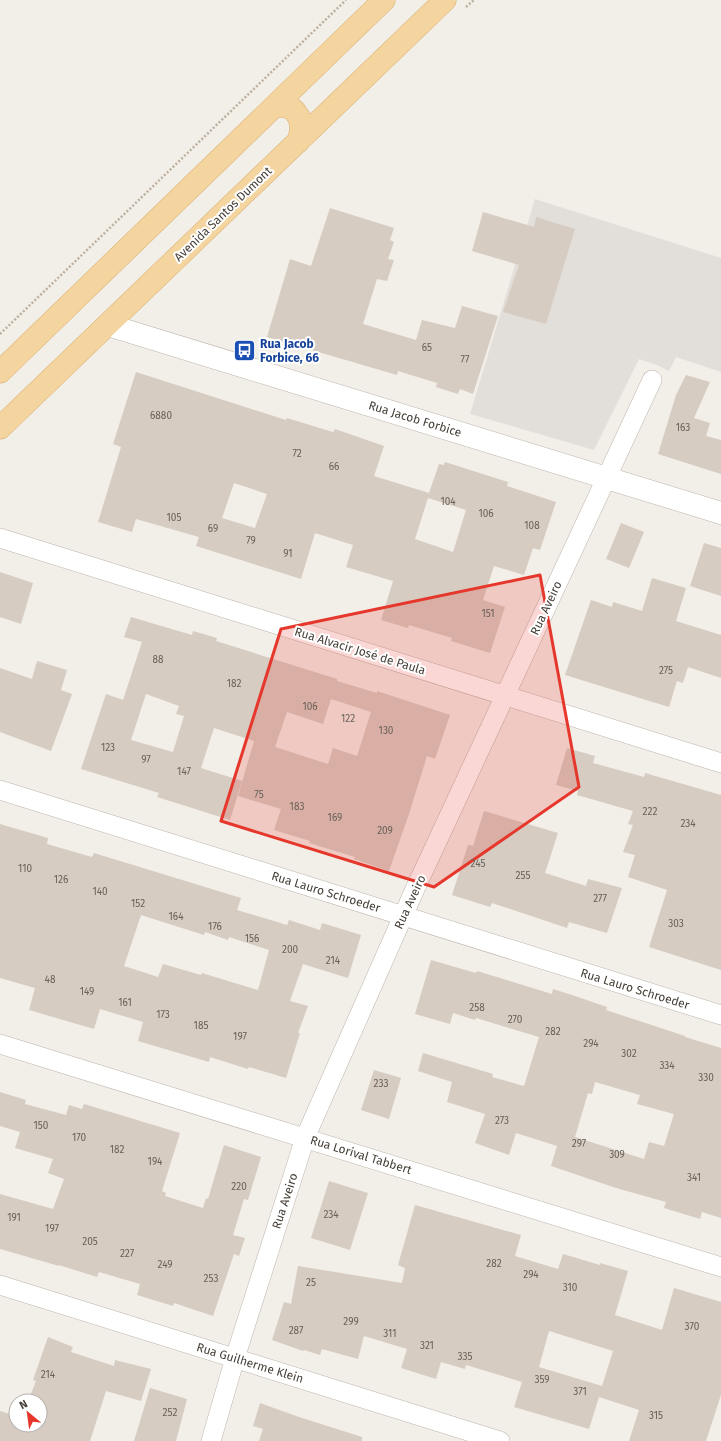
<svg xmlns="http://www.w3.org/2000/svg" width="721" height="1441" font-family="'Fira Sans',sans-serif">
<rect width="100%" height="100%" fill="#f2eee8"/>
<!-- industrial -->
<path fill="#e2deda" d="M535,199l186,59v114l-45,-15 -7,14 -12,-6 -18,-6 -45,91 -124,-36z"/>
<!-- building -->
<path fill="#d6ccc2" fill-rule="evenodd" d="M330,208l64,20 -4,12 4,2 -6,17 6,1 -7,21 -10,-2 -14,45 53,16 6,-20 33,8 7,-22 36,10 -25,78 -13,-5 -2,5 -22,-7 1,-4 -39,-12 -1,4 -130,-38 23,-78 21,7z
M483,212l51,15 2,-10 39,12 -29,95 -43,-12 16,-47 -47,-14z
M136,372l150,48 1,-2 46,14 2,-3 49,17 -10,30 55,17 10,-29 5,1 1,-3 63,20 -1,4 49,16 -16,48 -7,-2 -9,27 -30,-9 -11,34 22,7 -15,46 -39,-12 1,-3 -43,-13 -1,3 -27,-8 12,-39 -47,-14 7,-22 -38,-12 -14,46 -105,-33 3,-9 -63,-18 -4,13 -34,-10 23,-75 -8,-3zM234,483l33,11 -12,34 -33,-10zM428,498l38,12 -13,42 -38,-13z
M686,375l24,7 -16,36 16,5 -4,13 15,4v34l-63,-20 18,-59z
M621,523l23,9 -15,36 -23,-9z
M704,543l17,5v48l-31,-10z
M0,572l33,11 -12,41 -21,-7z
M652,578l34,10 -10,33 45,14v43l-33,-11 -5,16 -6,-2 -8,26 -104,-32 26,-75 21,7 1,-5 29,9z
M131,617l61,18 1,-4 24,7 -1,3 121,38v2l40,12v-2l73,24 -15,44 -8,-3 -18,58 -20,57 -35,-12 1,-2 -46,-14 1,-2 -36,-11 7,-21 -43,-13 16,-55 -40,-13 -13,40 41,13 -12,39 -73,-23 2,-4 -78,-24 25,-75 17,6 19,-58 -18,-5zM146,694l33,12 -3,8 8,2 -11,36 -42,-12zM331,699l40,13 -14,44 -24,-8 -5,16 -53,-17 12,-35 36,12z
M37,661l30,9 -6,20 11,4 -21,57 -51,-19v-64l32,11z
M567,748l28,8 -2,7 51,14 1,-4 76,22v175l-72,-23 18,-57 -39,-13 7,-22 -12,-3 10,-27 -5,-1 5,-13 -56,-16 1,-4 -22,-6z
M484,811l74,22 -13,40 41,13 2,-7 34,9 -15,45 -38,-11 -2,6 -75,-25 -2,4 -38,-12 16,-50 5,1z
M0,824l48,14 -1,6 45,13 2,-4 147,45 -4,12 50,15 2,-5 31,10 2,-7 39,12 -13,43 -45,-14 -13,37 18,5 -10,27h2l-14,45 -37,-11 -1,2 -38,-12 -1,5 -71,-21 5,-19 -43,-13 -6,20 -65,-19 6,-22 -35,-10zM141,915l63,20 1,-3 23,8 1,-3 40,13 -11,40 -56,-17 -1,2 -38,-11 -5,13 -34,-11z
M431,960l45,13 1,-2 75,23 1,-5 22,7 32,11 -1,3 79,26v1l36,11v170l-19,-6 -2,7 -36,-11 2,-6 -50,-14 -65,-22 6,-20 -41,-13 -7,22 -34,-12 10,-29 -38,-12 5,-20 -34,-11 5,-18 70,21 -1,3 32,9 15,-49 -63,-19 -1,2 -22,-7 -3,11 -35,-10zM595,1082l45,13 -3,9 37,10 -10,32 -15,-4 -5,17 -69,-22 13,-44 4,1z
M374,1070l27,8 -12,41 -28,-9z
M0,1092l26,8 -1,4 41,11 3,-10 13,4 2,-5 96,29 -18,58 4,2 -1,3 38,12 3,-10 2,1 16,-54 37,12 -13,43 -4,-1 -11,36 12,3 -6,18 -5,-2 -21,62 -39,-13 -1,3 -36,-11 3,-11 -41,-12 -2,5 -38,-12v1l-59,-17v-55l53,15 11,-30 -16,-6 5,-14 -38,-11 5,-16 -20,-6z
M329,1181l39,12 -18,57 -39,-12z
M415,1205l106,30 -6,21 43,13 5,-15 37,11v-2l28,8 -13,44 47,15 12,-42 47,14v93l-15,46h-77l10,-31 -40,-13 -10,32 -75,-22 8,-25 -56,-17 -1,4 -24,-7 -5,17 -35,-11 6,-19 -43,-13 -6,23 -36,-10 -2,6 -16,-5 -1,1 -31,-11 12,-38 7,2 7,-38 104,17 3,-15 -7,-3zM549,1331l64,20 -11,35 -63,-19z
M48,1337l25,10 -2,5 43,14 1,-6 36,9 -10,32 -35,-10 -16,50h-90v-30l16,5v9h24v-24h-12l8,-20 -3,-1z
M150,1388l37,11 -11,42h-42z
M260,1403l39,14 63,20v4h-103l4,-12 -10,-3z"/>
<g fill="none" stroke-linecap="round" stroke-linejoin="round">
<defs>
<path id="minor" d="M0,538l721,225
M0,790l721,225
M0,1044l721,223
M0,1285l500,156
M211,1441l24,-83 70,-220 110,-249 237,-509"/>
<path id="tertiary" d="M108,325l613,188"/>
<path id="primary" d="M273,108l10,-3 11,5 6,9 1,12 -3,11
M0,372l384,-372
M0,428l445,-428"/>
</defs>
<!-- minor casing -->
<use href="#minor" stroke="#bdb5ac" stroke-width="20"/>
<!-- tertiary casing -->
<use href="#tertiary" stroke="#bdb5ac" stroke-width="23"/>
<!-- primary casing -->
<use href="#primary" stroke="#d9b070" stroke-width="23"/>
<!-- path -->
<path stroke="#beb09e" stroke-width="2.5" stroke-dasharray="2 2" stroke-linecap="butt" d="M466,7l8,-7
M0,334l346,-334"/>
<!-- minor -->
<use href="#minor" stroke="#fff" stroke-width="19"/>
<!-- tertiary -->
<use href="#tertiary" stroke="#fff" stroke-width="22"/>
<!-- primary -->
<use href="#primary" stroke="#f5d59f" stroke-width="22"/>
</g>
<!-- marked area -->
<path fill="#e6372c" fill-opacity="0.2" stroke="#e6372c" stroke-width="3" stroke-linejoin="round" d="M540,575l39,212 -145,100 -213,-66 60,-192z"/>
<!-- icons -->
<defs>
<symbol id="bus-square" viewBox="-11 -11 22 22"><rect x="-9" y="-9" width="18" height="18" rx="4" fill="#1a4fb4" stroke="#fff"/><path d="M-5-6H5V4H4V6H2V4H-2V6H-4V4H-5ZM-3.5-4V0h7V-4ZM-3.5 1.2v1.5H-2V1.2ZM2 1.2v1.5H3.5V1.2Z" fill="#fff"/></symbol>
</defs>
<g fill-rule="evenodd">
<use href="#bus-square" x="232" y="338" width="25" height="25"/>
</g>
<g text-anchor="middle" stroke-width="4" stroke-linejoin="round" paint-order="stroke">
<!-- number labels -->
<g font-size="10" fill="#69625a">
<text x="427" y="351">65</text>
<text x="465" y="363">77</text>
<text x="161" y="419">6880</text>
<text x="683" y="431">163</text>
<text x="297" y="457">72</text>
<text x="334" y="470">66</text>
<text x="448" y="505">104</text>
<text x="486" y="517">106</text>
<text x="174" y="521">105</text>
<text x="532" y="529">108</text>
<text x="213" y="532">69</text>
<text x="251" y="544">79</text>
<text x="288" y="557">91</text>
<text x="488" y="617">151</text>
<text x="158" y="663">88</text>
<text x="666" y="674">275</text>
<text x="234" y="687">182</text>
<text x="310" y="710">106</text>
<text x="348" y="722">122</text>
<text x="386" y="734">130</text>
<text x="108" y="751">123</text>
<text x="146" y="763">97</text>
<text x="184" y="775">147</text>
<text x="259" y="798">75</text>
<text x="297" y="810">183</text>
<text x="650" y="815">222</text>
<text x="335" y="821">169</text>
<text x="688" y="827">234</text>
<text x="385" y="834">209</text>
<text x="478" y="867">245</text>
<text x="25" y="872">110</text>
<text x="523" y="879">255</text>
<text x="61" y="883">126</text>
<text x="100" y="895">140</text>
<text x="600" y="902">277</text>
<text x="138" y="907">152</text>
<text x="176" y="920">164</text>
<text x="676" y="927">303</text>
<text x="215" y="930">176</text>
<text x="252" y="942">156</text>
<text x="290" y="953">200</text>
<text x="333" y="964">214</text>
<text x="50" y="983">48</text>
<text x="87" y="995">149</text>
<text x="125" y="1006">161</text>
<text x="477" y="1011">258</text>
<text x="163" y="1018">173</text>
<text x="515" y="1023">270</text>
<text x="201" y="1029">185</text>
<text x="553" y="1035">282</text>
<text x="240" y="1040">197</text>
<text x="591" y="1047">294</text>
<text x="629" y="1057">302</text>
<text x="667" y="1069">334</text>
<text x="706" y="1081">330</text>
<text x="381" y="1087">233</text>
<text x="502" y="1124">273</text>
<text x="41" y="1129">150</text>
<text x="79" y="1141">170</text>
<text x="579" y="1147">297</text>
<text x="117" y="1153">182</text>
<text x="617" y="1158">309</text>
<text x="155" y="1165">194</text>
<text x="694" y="1181">341</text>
<text x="239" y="1190">220</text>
<text x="331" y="1218">234</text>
<text x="14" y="1221">191</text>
<text x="52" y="1232">197</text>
<text x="90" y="1245">205</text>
<text x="127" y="1257">227</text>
<text x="494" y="1267">282</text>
<text x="165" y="1268">249</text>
<text x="531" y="1278">294</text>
<text x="211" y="1282">253</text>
<text x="311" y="1286">25</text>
<text x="570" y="1291">310</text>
<text x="351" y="1325">299</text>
<text x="692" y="1330">370</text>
<text x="296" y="1334">287</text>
<text x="390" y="1337">311</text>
<text x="427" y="1349">321</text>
<text x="465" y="1360">335</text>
<text x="48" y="1378">214</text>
<text x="542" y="1383">359</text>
<text x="580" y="1395">371</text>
<text x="170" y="1416">252</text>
<text x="656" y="1419">315</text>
</g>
<!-- street labels -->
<g font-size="12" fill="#453f37" stroke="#fff">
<text transform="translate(223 214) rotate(-44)" y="4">Avenida Santos Dumont</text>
<text transform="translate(415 419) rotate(17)" y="4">Rua Jacob Forbice</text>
<text transform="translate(546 608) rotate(-65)" y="4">Rua Aveiro</text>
<text transform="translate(360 651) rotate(17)" y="4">Rua Alvacir José de Paula</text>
<text transform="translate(326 892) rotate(17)" y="4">Rua Lauro Schroeder</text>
<text transform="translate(410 902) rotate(-65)" y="4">Rua Aveiro</text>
<text transform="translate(635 989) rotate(17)" y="4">Rua Lauro Schroeder</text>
<text transform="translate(361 1155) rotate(17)" y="4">Rua Lorival Tabbert</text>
<text transform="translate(285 1201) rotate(-72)" y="4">Rua Aveiro</text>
<text transform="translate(250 1363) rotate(17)" y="4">Rua Guilherme Klein</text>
</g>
<!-- transit labels -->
<g font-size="12" font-weight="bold" fill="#164399" stroke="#fff" text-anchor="start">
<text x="260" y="348">Rua Jacob<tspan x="260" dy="14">Forbice, 66</tspan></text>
</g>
</g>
<!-- north arrow -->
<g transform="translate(28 1413) rotate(331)"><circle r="19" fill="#ffffff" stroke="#b5b2af"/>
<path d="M0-3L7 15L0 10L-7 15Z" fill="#e6372c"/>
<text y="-6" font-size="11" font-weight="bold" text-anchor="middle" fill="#453f37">N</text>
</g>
</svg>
